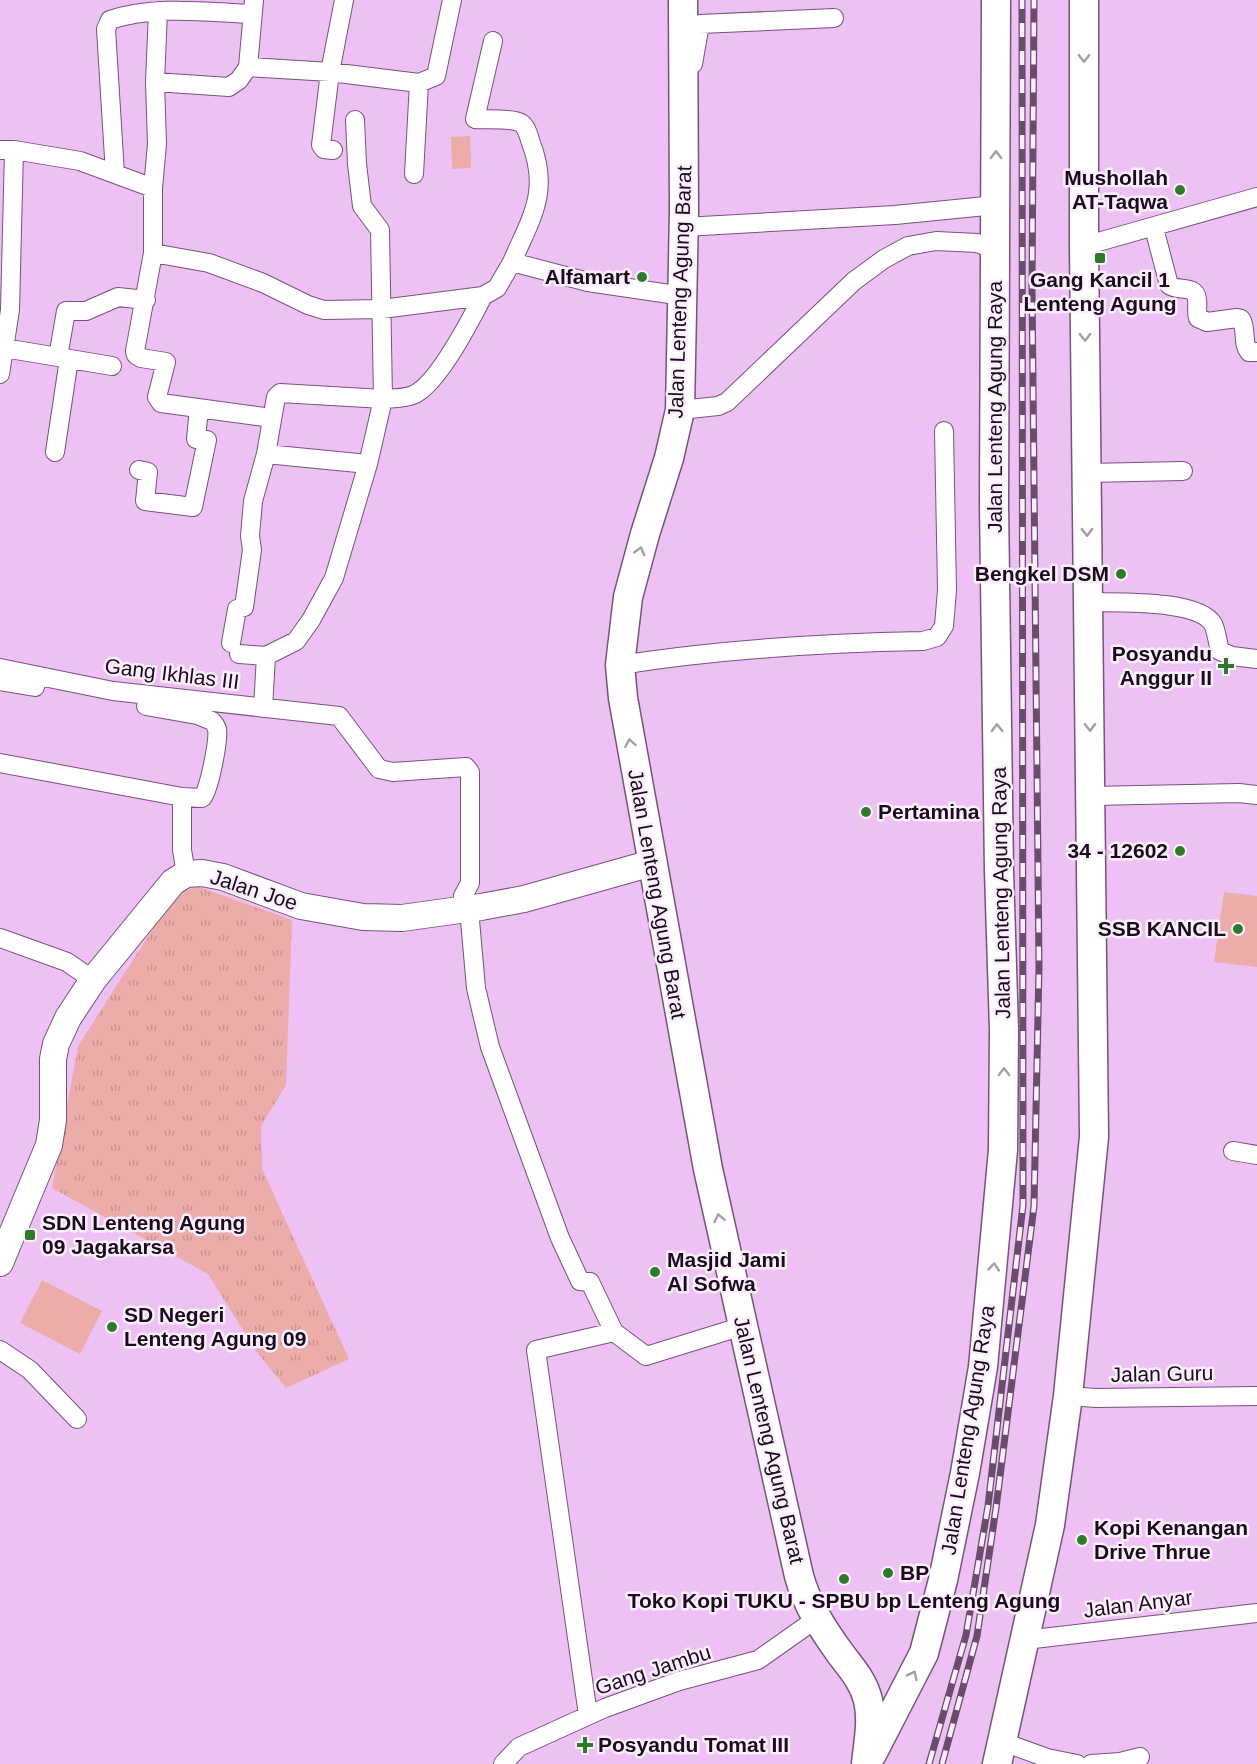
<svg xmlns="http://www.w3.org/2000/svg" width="1257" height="1764" font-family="Helvetica,sans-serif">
<defs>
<pattern id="grass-tufts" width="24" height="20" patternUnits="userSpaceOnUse" patternTransform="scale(1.5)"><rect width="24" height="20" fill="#ecaca9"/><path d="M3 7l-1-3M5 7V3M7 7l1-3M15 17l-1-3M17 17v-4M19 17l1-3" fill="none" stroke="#ca9391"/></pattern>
</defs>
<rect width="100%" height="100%" fill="#edc1f3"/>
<!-- grass -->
<path fill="url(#grass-tufts)" d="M196,886l96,34 -6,165 -25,41 1,43 87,190 -63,29 -30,-37 -48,-77 -156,-86 26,-142 94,-147z"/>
<!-- pitch -->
<path fill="#ecaca9" d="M470,136l1,32 -19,1 -1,-32z
M1224,892l33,4v71l-43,-5z
M42,1280l60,31 -22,43 -60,-31z"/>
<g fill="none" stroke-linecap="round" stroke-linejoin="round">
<defs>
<path id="street" d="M254,0l-6,67 82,5 89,11
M158,11l-3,71 2,62 -4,44v65l56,10 54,20 45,22 16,5 58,-1 101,-13 14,-8 15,-26 76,20 95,14
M493,41l-18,78c12,1 37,-1 46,4 6,4 8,14 10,20 19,49 0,75 -19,119
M693,64l7,-40 134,-6
M155,82l74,5 10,-7 9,-13
M0,150h14l66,11 73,27
M333,150l-9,-1 -3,-4 9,-73 14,-72
M115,174l-9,-145 4,-9c45,-15 94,-8 141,-6
M414,174l5,-91 17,-7 16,-76
M684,227l211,-12 101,-10
M1154,228l15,57c9,7 26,-1 28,14 1,7 -1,13 1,19l9,4 30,-4 4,1c6,10 1,24 8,33h8
M1084,246l173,-49
M153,253l-18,98 1,4 5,3 25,4 -9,35 4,6 111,15
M4,348l108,18
M58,357l8,-46h20l32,-14 28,3
M0,374l10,-64 4,-160
M680,410l38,-4 9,-4 127,-121 30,-22 24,-13 28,-5 41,2 19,7
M55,452l14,-93
M266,454l102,10
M139,470l9,2 -3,29 48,6 14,-67 -11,-1 3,-31
M1087,473l96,-2
M1088,602c28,1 110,-3 125,22 3,5 5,20 7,27l12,5 25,3
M231,643l6,-34 7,-2 8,-57 -2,-14 3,-35 13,-47 10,-57 4,-4 103,6 -3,-169 -18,-24 -5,-42 -2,-44
M239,654l27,2 30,-15 15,-21 23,-42 34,-114 15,-65c10,-1 23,0 32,-5 24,-12 55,-73 68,-98
M620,665c101,-16 202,-22 303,-24l14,-4 7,-11 3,-36 -3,-159
M0,668l113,23 226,25 40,53 14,3 73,-5 4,5v111l-7,13 1,13
M0,681l35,6
M263,708l3,-52
M0,763l182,34 20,1c7,-6 17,-59 15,-69 -1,-3 -3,-6 -5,-8l-15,-6 -51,-9
M1090,796l149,-3 18,2
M182,797v53l4,24
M469,909l7,79 14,59 70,191 20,43 10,1 24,50 32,24 97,-30
M0,938l67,24 26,18
M1233,1151l24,4
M0,1350l30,20 47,49
M1068,1396l28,2 161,-2
M1025,1640l232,-27
M588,1715l-52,-365 78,-18
M1003,1742l44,16 30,6
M503,1764l16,-17 86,-39 74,-27 79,-21 58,-41
M1091,1764l29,-2 20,-5"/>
<path id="secondary" d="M0,1263l49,-118 4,-25v-61l3,-15 12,-26 25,-38 80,-98 13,-8 16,-1 21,4 78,29 62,11 39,1 79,-11 43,-8 128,-36"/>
<path id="primary" d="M683,0l1,211 -4,199 -11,48 -24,76 -17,63 -8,68 3,33 85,471 91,407c8,29 23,52 41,77 11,15 23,27 28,47 5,21 0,43 -2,64
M872,1754l52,-101 19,-73 22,-107 18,-106 20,-217 1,-120 -5,-159 -5,-367 2,-504
M997,1764l53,-239 18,-129 26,-259 -10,-891v-246"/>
</defs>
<!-- street casing -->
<use href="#street" stroke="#78527d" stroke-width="20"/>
<!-- secondary casing -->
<use href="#secondary" stroke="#78527d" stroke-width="28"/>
<!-- primary casing -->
<use href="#primary" stroke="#78527d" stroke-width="31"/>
<!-- street -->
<use href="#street" stroke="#fff" stroke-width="18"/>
<!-- secondary -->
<use href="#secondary" stroke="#fff" stroke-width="26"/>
<!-- primary -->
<use href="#primary" stroke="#fff" stroke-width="28"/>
<defs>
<path id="rail" d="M929,1764l37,-129 22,-129 35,-301 -1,-1205
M942,1764l35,-128 19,-128 38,-302 5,-239 -7,-680 2,-287"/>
</defs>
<!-- rail casing -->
<use href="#rail" stroke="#684e6b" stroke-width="7"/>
<!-- rail -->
<use href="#rail" stroke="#fceefd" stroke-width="4.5" stroke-dasharray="14" stroke-linecap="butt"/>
</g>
<!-- one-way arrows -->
<defs><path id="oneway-chevron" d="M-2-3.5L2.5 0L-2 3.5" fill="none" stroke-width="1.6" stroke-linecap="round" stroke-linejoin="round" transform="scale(1.5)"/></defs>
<g stroke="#a49ea5">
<use href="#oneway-chevron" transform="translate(1084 58) rotate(90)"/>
<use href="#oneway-chevron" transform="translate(996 155) rotate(-90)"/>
<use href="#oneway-chevron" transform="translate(1085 337) rotate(89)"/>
<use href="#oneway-chevron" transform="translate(1087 532) rotate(89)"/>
<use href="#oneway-chevron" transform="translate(640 551) rotate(-75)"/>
<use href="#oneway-chevron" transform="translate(1090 727) rotate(89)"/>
<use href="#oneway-chevron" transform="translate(997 728) rotate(-91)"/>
<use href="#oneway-chevron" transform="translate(630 743) rotate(-100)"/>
<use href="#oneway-chevron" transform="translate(1004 1072) rotate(-90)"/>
<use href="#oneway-chevron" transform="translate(719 1218) rotate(-102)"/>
<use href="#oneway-chevron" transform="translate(994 1267) rotate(-84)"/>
<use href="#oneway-chevron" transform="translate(913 1675) rotate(-64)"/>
</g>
<!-- markers -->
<g fill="#2b7c27" stroke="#fceefd" stroke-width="2">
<circle cx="1180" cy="190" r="6"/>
<rect x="1094" y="252" width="12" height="12" rx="3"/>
<circle cx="642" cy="277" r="6"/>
<circle cx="1121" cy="574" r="6"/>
<path d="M1223 657h6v6h6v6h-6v6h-6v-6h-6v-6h6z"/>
<circle cx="866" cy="812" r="6"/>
<circle cx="1180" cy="851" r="6"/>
<circle cx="1238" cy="929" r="6"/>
<rect x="24" y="1229" width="12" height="12" rx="3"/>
<circle cx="655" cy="1272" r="6"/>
<circle cx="112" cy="1327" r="6"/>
<circle cx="1082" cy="1540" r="6"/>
<circle cx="888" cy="1573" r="6"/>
<circle cx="844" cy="1579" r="6"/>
<path d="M582 1736h6v6h6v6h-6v6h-6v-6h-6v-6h6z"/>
</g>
<g text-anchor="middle" stroke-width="5" stroke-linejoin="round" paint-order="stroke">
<!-- poi labels -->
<g font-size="21" font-weight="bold" fill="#1b0c1d" stroke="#fceefd" text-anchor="start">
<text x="1168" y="185" text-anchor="end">Mushollah<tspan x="1168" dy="24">AT-Taqwa</tspan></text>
<text x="630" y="284" text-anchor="end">Alfamart</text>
<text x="1100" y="287" text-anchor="middle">Gang Kancil 1<tspan x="1100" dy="24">Lenteng Agung</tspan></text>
<text x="1109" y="581" text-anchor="end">Bengkel DSM</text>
<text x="1212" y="661" text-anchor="end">Posyandu<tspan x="1212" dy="24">Anggur II</tspan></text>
<text x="878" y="819">Pertamina</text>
<text x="1168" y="858" text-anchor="end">34 - 12602</text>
<text x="1226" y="936" text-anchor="end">SSB KANCIL</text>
<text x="42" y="1230">SDN Lenteng Agung<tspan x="42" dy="24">09 Jagakarsa</tspan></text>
<text x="667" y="1267">Masjid Jami<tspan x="667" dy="24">Al Sofwa</tspan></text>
<text x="124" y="1322">SD Negeri<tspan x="124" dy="24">Lenteng Agung 09</tspan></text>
<text x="1094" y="1535">Kopi Kenangan<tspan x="1094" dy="24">Drive Thrue</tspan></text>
<text x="900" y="1580">BP</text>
<text x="844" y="1608" text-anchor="middle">Toko Kopi TUKU - SPBU bp Lenteng Agung</text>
<text x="598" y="1752">Posyandu Tomat III</text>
</g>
<!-- street labels -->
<g font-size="21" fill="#1b0c1d" stroke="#fceefd">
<text transform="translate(680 292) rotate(-88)" y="7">Jalan Lenteng Agung Barat</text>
<text transform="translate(995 407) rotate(-90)" y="7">Jalan Lenteng Agung Raya</text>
<text transform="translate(172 674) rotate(7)" y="7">Gang Ikhlas III</text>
<text transform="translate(254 890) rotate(18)" y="7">Jalan Joe</text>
<text transform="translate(1001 893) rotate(-91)" y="7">Jalan Lenteng Agung Raya</text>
<text transform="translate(657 894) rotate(80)" y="7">Jalan Lenteng Agung Barat</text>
<text transform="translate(1162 1374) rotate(-1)" y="7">Jalan Guru</text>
<text transform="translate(968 1430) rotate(-81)" y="7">Jalan Lenteng Agung Raya</text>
<text transform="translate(769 1440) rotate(77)" y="7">Jalan Lenteng Agung Barat</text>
<text transform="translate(1138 1604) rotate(-7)" y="7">Jalan Anyar</text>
<text transform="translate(653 1670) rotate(-18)" y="7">Gang Jambu</text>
</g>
</g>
</svg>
